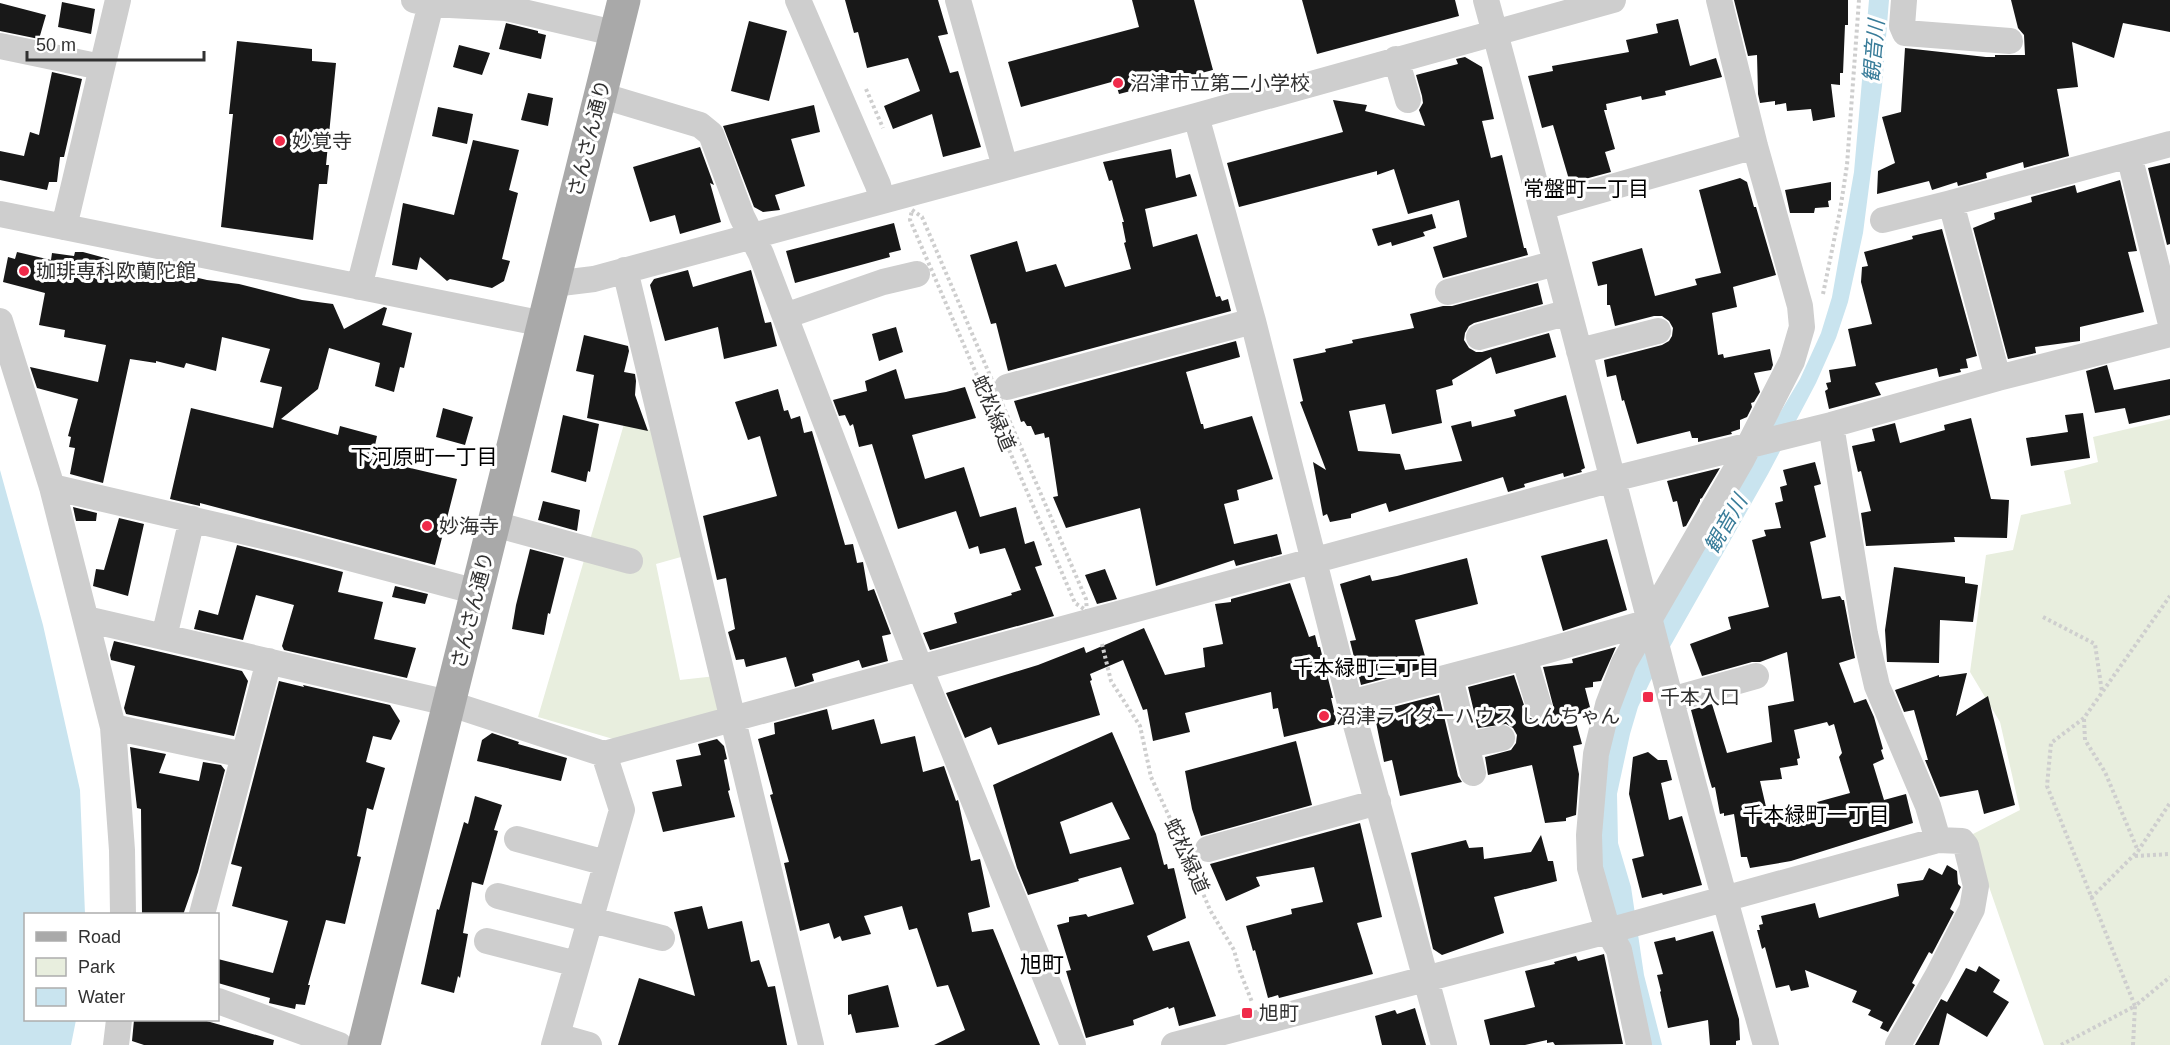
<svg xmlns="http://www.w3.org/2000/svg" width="2170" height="1045" font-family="Helvetica,'Noto Sans JP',sans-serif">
<rect width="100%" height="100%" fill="#fff"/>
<!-- green -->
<path fill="#e8eede" d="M2170,419v626h-126l-73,-210 49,-25 -20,-88 -30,-50 16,-117 27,-5 8,-35 50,-11 -7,-33 34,-9 -5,-25z
M624,424l40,9 24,122 -32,9 24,116 36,-4 13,39 -109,26 -82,-24z"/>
<!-- water -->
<path fill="#c9e4ef" d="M1869,0h20l-7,86 -19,147 -15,69 -12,36 -20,45 -48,91 -118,208 -12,25 -8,27 -13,60 1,49 13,44 13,88 18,70h-15l-48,-170 -2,-31 18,-142 109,-195 76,-128 21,-46 11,-36 22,-125z
M0,470l43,155 37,165 5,124h-59v106h50l-5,25h-71z"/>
<!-- building -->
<path fill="#181818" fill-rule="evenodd" d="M845,0h93l10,34 -10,2 12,37 8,-2 23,76 -38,10 -11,-43 -39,15 -9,-23 36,-15 -12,-33 -41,10 -9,-36 -4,1z
M1132,0h62l19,70 -94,24 -4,-13 -94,26 -13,-45 131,-35z
M1302,0h153l4,16 -142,38z
M1734,0h114v25h-3l-2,48h-3v12l-9,-1 4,33 -22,4 -2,-12 -24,2 -1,-8 -11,2v-4l-15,2 -2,-9 -1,-39 -9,1z
M2011,0h159v32l-47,-9 -9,35 -42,-16 6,45 -21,2 12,67 -45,12 -1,-6 -37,11 1,5 -29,8 -1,-4 -25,8 -3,-9 -52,13 1,-23 17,-8 -13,-46 19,-5 4,-64 81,9h9v-2h30l-1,-20 -6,-7z
M62,2l33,7 -4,25 -33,-7z
M0,3l46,12 -7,24 -39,-8z
M1678,19l12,47 26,-8 6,19 -57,14 1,4 -24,5 -1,-4 -35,8 1,6h-3l11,39 -10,3 6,20 -41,11 -17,-58 -11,3 -14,-52 25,-5 -1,-5 77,-14 -3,-12 32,-7 -2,-9z
M749,21l38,10 -18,70 -38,-10z
M506,23l32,8v2l8,2 -5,24 -42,-10z
M237,41l75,8v12l24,2 -10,102h3l-2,19h-8l-6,56 -92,-13 12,-113h-4z
M459,45l31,8 -8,22 -29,-8z
M1465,57l17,10 12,52 -12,2 9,37 11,-3 22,93h2l2,7 -85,23 -10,-31 34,-10 -8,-37 -51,14 -14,-45 -17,6v-4l-138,36 -12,-44 116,-31 -10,-32 34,5 -2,6 60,15 -6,-16 4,-7 -1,-7 -6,-21 42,-11 -2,-5z
M52,72l30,7 -18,78h-4l-3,25h-8l-2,8 -47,-10v-29l24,5 6,-24 9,3z
M528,93l25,5 -5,28 -27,-6z
M814,105l6,27 -29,7 14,47 -30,9 5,15 -17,2 -9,-5 -31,-81z
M438,107l35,7 -6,30 -35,-8z
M473,140l46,10 -10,40 9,3 -16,66 8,2 -6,20 -12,7 -42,-9 -3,2 -27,-24 -3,13 -25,-5 11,-62 51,12z
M700,147l14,38 -4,-2 11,39 -41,12 -5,-19 -25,7 -17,-55z
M1171,149l5,29 14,-4 7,22 -52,13 8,38 44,-13 19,63 4,-1 2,5 6,-2 3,12 -223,60 -12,-48 -5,1 -21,-69 47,-14 9,31 30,-8 9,23 66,-18 -7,-26 2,-1 -4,-20h2l-12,-42 -3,1 -6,-19z
M2170,163v81l-3,1 -19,-77z
M1740,178l7,4 7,25h2l20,68 -43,12 4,20 -25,6 6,42 5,-1 1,4 46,-9 3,16 -2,5 -17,3 6,19 -6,10 -3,1 1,4 -5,10 -7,3v9l-9,3 1,2 -34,8v-4h-6l-2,-7 -53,13 -13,-44 -2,1 -6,-26 -9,2 -3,-17 58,-15 7,-4 3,-5 1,-8 -4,-7 -7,-5h-8l-39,10 -5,-21h-3v-21l-9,2 -6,-24 50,-14 13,48 42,-11 -2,-6 26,-6 -22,-83z
M2120,180l17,71 -9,1 16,60 -64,15v14l-45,6 1,6 -28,6 -35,-131 22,-9 -1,-6 38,-11 -1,-5 44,-12 2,8z
M1831,182v18l-3,1 1,6 -14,1 -1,5h-24l-5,-23z
M1432,214l4,14 -13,4 2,4 -33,10 -1,-4 -13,4 -6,-17z
M894,223l7,27 -12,3 1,4 -95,26 -9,-32z
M1942,229l35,127 -11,3 2,9 -8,1 1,3 -22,5 -2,-9 -62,15 6,12 -52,14 -4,-18 3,-2 -2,-6 5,-1 -2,-12 27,-4 -8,-37 24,-5 -11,-42 1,-15 6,-1 -4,-14 49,-13 -1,-3z
M17,252l34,8 1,-7 22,3 1,-4h8l37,10 -2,6 43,12 3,-10 43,10 32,4 63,16 31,4 11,25 40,-22 3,1 -5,17 30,8 -8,35 -4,-1 -6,25 -19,-6 5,-23 -51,-15 -11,41 -37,30 57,16 2,-9 37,10 -5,23 85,20 -22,86 -235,-62v3l-30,-7 21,-91 82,20 9,-41 -22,-5 10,-33 -48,-12 -6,34 -30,-8 -2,5 -28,-7v2l-26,-4 -27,124 -33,-9 5,-26 -6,-1 2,-10 -3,-1 10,-37 -41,-11 -7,-21 68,15 8,-37 -42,-8 1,-7 -26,-5 6,-32 -42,-11 5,-25 7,2z
M688,270l5,17 58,-17 14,53 6,-1 6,24 -53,13 -6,-32 -53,14 -15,-56 4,-6z
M1538,283l5,21 -69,19 -5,3 -4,7 -1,7 5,8 7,4h6l67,-19 7,24 -60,17 -5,-17 -39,23 1,5 -17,5 6,33 -50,11 -7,-30 -36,7 9,40 42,3 5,16 57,-9 -11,-35 20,-5 1,6 44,-11 -2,-6 52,-15 19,73 -4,2 1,2 -18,5 -1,-4 -39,11 1,3 -17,5 -5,-15 -114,35 -3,-9 -35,11v4l-21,4 -3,-8 -4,2 -10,-54 13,8 -26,-68 3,-1 -10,-42 33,-7 -1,-3 28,-6 -1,-3 62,-12 -4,-14 33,-8h9z
M896,327l7,25 -24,9 -7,-27z
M584,335l44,11 1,5 -5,21 11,2 1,7 -1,14 13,36 -61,-13 7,-43 -18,-4z
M1236,341l4,16 -54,15 15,52h2l1,5 48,-13 21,63 -36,11 2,10 -15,4 10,40 43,-10 5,20 -46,12 -2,-6 -78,26 -16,-78 -74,20 -13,-31 5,-1 -9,-59 -4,1 -1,-5 -9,2 -4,-9h-4l-3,-5 -3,1 -7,-21z
M2107,365l7,25 56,-11v36l-41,9 -4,-16 -30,5 -9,-42z
M896,369l9,30 41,-7 19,-5 11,31 -64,17 13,44 39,-12 16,50 36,-10 9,37 9,-3 8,24 -7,2 19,49 -124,34 -7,-17 34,-10 -3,-10 58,-18 -1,-2 10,-3 -16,-42 -25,6 -2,-8 -9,3 -13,-38 -58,18 -26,-85 -13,3 -6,-23 -3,2 -5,-11 -6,1 -6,-16 34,-9 -2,-10z
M778,389l6,22 4,-1 3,9 9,-3 4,17 8,-2 33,114 8,-1 4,19 6,-1 5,29 6,-2 17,45 -9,2 6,25 -26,7 -3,-8 -47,14 2,7 -19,6 -9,-30 -40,10 -2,-8 -8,1 -8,-28 7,-3 -9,-51 -9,2 -14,-64 74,-20 -17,-60 -12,4 -13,-38z
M443,408l30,9 -8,28 -29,-8z
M2083,413l7,45 -59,8 -5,-28 42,-6 -3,-17z
M563,415l36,9 -9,48 -2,-1 -2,11 -35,-10z
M1971,418l20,81 18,1 -2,38 -53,-1 1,5 -89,4 -5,-33 10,-2 -10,-40 -3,1 -6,-26 23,-5 -3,-12 23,-6 5,20 45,-13 -1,-5z
M1815,462l6,22 -7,2 12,51 -16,5 12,57 18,-3 2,4h2l11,58 -16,5 15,40 12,-4 8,18 9,32 -2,1 3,9 -11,5 11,36 22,-6 7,29 -122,38 -41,7 -3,-11h-6l-7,-43 -10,2v-3l-4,1 -5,-27 -3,1 -3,-10 -18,-68 21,-6 15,49 45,-11 -4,-36 26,-5 -7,-49 -27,10h-8l-50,14 -12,-32 41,-15 -3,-12 41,-10 -17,-67 14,-4 -2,-6 17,-2 -6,-25 8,-2 -3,-14 7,-2 -4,-15zM1827,722l2,4 5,-2 8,29 -3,4 11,36 -33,9 3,9 -50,13 -10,-43 22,-2 -2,-11 18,-3 -1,-6 3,-1 -6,-28z
M1720,468l-18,30 -2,1v2l-14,25 -3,1 -6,-26 -4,1 -6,-21z
M543,501l37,9 -3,21 -39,-11z
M73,507l24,6 -1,8h-20z
M119,518l25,6 -16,72 -35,-10 3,-17 8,1z
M1607,539l20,71 -64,21 -22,-75z
M237,545l106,27 -5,20 45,10 -9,37 42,9 -9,30 -123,-28 -2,-4 12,-41 -38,-10 -13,45 -49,-11 5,-19 19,5z
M530,549l34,9 -14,56 -2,-1 -4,22 -32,-6 4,-24z
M1467,558l11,46 -63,16 13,47 -67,18 -11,-44 6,-1 -16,-56 30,-9 2,6 25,-5z
M1894,567l71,10v6l13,2 -5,37 -33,-2 -1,43 -52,-1 -2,-32z
M1105,569l12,30 -20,5 -12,-29z
M1290,583l19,54 6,-2 3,12h2l13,51h-2l6,26 -53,13 -6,-29 -5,1 -2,-17 -86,21 5,19 -37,9 -6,-32 -4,1 -20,-50 -33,14 2,6 -2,1 10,34 -102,30 -7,-18 -26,11 -19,-45 92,-28 46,-18 2,6 58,-25 21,47 40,-8 -2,-19 20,-4 -8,-40 16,-2v-3z
M395,586l33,8 -3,10 -33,-7z
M114,641l128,30 6,10 -14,55 -108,-22 -2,-6 11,-42 -24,-6 -1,-5z
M1616,647l-15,34 -8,1v5l-8,1 6,23 -17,4 8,29 -9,2 6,28 -3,41 -10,3v3l-21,2 -13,-58 -44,10 -3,-18 26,-7 5,-7 1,-8 -4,-7 -7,-4 -28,4 -10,-41 46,-12 14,42 7,3h8l7,-4 4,-7 -11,-42 30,-4 -1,-4z
M1967,673l-11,43 32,-20 27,109 -31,9 -6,-24 -38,7 -15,-37h3l-14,-50 -10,2 -9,-22 44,-15v2z
M279,681l25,6 -1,-2 87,20 10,16 -9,19 -18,-4 -7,26 19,6 -12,42 -6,-2 -10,48 4,1 -16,67 -19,-4 -18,65h2l-5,20 -9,-1 -1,5 -26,-6 1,-5 -52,-15v-24l55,14 15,-52 -56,-15 10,-39 -11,-3z
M1439,695l19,81 4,6 -62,14 -8,-36 -8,2 -10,-50z
M827,709l5,21 42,-11 7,25 34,-8 8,36 21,-6 12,35 2,-1 1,4 12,57 9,-2 10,48 -22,6 4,19 21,-3 47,116h-106l31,-15 -17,-45 -11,2 -20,-59 -8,2 -7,-24 -38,10 7,18 -29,7 -2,-5 -6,3 -5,-16 -29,8 -16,-68 5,-1 -19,-67 3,-1 -15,-55 17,-5 -1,-11z
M1112,732l44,102 8,31 3,-1 1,5 6,-1 12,50 -39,18 6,15 36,-10 27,75 -37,10 -5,-19 -5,2 -1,-2 -35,13 1,5 -48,13 -20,-67 5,-1 -14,-45 12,-3v-5l17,-3 2,3 46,-13 -13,-37 -43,12 1,2 -51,14 -11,-27 -24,-83zM1112,802l18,37 -60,15 -10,-32z
M492,733l27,9 -1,2 49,14 -6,23 -84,-20 5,-21z
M717,739l7,7 3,13 -3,1 6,30 -2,1 7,26 -72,15 -11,-40 30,-6 -6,-26 25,-5 -3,-11z
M1296,741l16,64 -111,31 -9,-27 -7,-38z
M130,747l36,7 -7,19 40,8 4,-19 18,3 4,5 -27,102 -15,43h-41l-1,-106 -4,-1z
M1648,752l10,8h9l5,20 -11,3 8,37 13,-4 20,69 -39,10 -1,-2 -20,5 -10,-39 12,-3 -15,-62 4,-37z
M475,796l27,9 -8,25 4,1 -15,54 -11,-3 -9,51 5,1 -8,44 -2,-2 -4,17 -33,-9 16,-75 2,1 25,-88 4,2z
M1360,823l22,94 -25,6 16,51 -94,24 -1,-3 -10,3 -13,-48 -2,1 -7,-25 46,-12 -1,-5 32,-7 -9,-35 -58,10 4,9 -34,15 -16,-37z
M1541,835l7,26h5l4,20 -63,16 10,36 -62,22 -9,-6 -22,-96 55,-13 3,8 14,-1 1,12 47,-7z
M1947,865l10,6 1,13 3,3 -11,22 4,3 -22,42 -3,-2 -17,31 3,2 -27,47 -8,-4 3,-6 -15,-7 3,-5 -19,-8 5,-11 -52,-21 4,17 -18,4 -2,-6 -13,3 -11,-41 -3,2 -5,-19h3l-1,-5 4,-1 -2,-8 54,-13 4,15 80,-22 -2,-12 26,-4 6,-12 13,7z
M702,906l6,23 34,-8 9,41 8,-2 9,27 7,-1 12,59h-169l21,-67 56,18 -21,-84z
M1713,931l26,88 1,21 -4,1v4h-26l-2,-25 -40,8 -8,-36 1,-1 -4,-16 6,-1 -9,-32 21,-5 1,4z
M1604,954l19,90 -68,1 -2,-3 -6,1v-3l-22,5h-35l-6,-25 51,-13 -10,-36 30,-7 -1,-2 22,-6 2,5z
M1979,966l21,14 -7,12 16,10 -22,35 -40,-24 -8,32h-24l26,-46 6,3 19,-34 10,4z
M888,985l11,42 -43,6 -5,-19 -3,1v-20z
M1415,1008l11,37h-44l-7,-29 20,-6 2,4z
M134,1020h69l71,20 -1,5h-129l-12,-4z"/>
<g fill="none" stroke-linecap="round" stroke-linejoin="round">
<!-- path -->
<path stroke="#cecece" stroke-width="4" stroke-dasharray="3 3" stroke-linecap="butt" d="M866,89l17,39
M912,210l10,7 164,382 1,12 -12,-8 -165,-383z
M1823,294l17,-83 7,-46 12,-165
M1008,446l11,-4
M2043,617l52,27 7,48
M1102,644l9,37 29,45 11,51 33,72
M2084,719l1,21 20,32 33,79
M2135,856l35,-2
M1192,867l18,43 24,40 5,19 13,33
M2091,898l47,-47 32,-48
M2061,1045l74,-39 -88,-220 4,-43 33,-25 86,-122
M2133,1045l2,-39 35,-29"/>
<!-- minor -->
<path stroke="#cecece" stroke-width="26" d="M414,0l17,4 75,4 108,25
M798,0l80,185 4,15
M958,0l47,167
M1486,0c95,348 180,698 280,1045
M1904,0l-2,26 3,7 105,8
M0,46l101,21
M1396,59l12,41
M600,95l100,30 11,9 31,83 19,37 159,414 153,377
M1196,116l57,205 97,382 94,342
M2129,155l41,165
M1542,207l213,-61
M0,214l544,110
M1883,220l68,-17
M64,227l54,-227
M625,270l186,775
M553,284l41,-5 602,-163 417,-116
M359,287l72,-283 -1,-4
M1448,292l108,-29
M785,316l98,-34 34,-8
M0,321l52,166 61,240 9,123 1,64
M1479,337l90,-25
M1579,351l79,-20
M1998,378l-47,-175 219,-59
M1007,387l246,-66
M1831,425l34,209 12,52 51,120 10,34
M52,487l245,57 180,48
M494,524l136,37
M86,619l362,84 156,51 1009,-275 218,-54 167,-47 172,-44
M164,637l28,-118
M1524,657l15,49
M1450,677l23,96
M1671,700l85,-24
M1350,703l174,-46 125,-35
M113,727l131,28
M1467,745l35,-7
M517,839l89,24
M1208,849l170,-47
M498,896l164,42
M202,914l67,-253
M487,941l90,23
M218,1001l121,44
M557,1036l32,9
M116,1045l3,-25
M554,1045l68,-235 -18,-56
M1174,1045l434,-114 301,-83 29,-8 24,1 4,5 10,40 -4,23 -34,66 -40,70
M1639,1045l-20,-95 -11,-19 -18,-63 -1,-33 7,-81 12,-49 16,-42 117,-202 51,-100 10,-34 -2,-21 -45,-160 -36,-146"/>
<!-- major -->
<path stroke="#a9a9a9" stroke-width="33" d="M364,1045l260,-1045"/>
</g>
<!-- markers -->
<g fill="#f02a4a" stroke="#fff" stroke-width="2">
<circle cx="1118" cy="83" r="6"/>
<circle cx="280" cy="141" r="6"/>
<circle cx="24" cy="271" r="6"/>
<circle cx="427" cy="526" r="6"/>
<rect x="1642" y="691" width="12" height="12" rx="3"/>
<circle cx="1324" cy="716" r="6"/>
<rect x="1241" y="1007" width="12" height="12" rx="3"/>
</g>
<g text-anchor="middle" stroke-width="6" stroke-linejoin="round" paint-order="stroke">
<!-- poi labels -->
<g font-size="20" fill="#313131" stroke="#fff" text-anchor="start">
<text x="1130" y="90">沼津市立第二小学校</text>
<text x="292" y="148">妙覚寺</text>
<text x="36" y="278">珈琲専科欧蘭陀館</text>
<text x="439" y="533">妙海寺</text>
<text x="1660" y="704">千本入口</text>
<text x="1336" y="723">沼津ライダーハウス しんちゃん</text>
<text x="1259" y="1020">旭町</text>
</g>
<!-- street labels -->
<g font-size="20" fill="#313131" stroke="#fff">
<text transform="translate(589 138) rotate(-76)" y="7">さんさん通り</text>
<text transform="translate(994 413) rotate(67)" y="7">蛇松緑道</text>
<text transform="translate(472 610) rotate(-76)" y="7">さんさん通り</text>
<text transform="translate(1187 856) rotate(66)" y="7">蛇松緑道</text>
</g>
<!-- water labels -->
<g font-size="21" font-style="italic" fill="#387c99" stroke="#fff">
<text transform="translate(1874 51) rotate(-85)" y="7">観音川</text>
<text transform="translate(1726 524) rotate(-60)" y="7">観音川</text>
</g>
<!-- neighbourhood labels -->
<g font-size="21" fill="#000" stroke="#fff">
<text x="1586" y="196">常盤町一丁目</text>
<text x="424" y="464">下河原町一丁目</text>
<text x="1366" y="675">千本緑町三丁目</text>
<text x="1816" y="822">千本緑町一丁目</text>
</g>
<!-- quarter labels -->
<g font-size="22" fill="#000" stroke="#fff">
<text x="1042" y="972">旭町</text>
</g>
</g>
<!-- legend -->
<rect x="24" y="913" width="195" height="108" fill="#ffffff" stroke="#adadad" stroke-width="1.5"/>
<rect x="36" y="932" width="30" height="9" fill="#a9a9a9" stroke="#adadad" stroke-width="1.5"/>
<text x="78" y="943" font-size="18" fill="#313131">Road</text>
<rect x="36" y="958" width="30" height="18" fill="#e8eede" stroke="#adadad" stroke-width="1.5"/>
<text x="78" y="973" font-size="18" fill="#313131">Park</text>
<rect x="36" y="988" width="30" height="18" fill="#c9e4ef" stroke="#adadad" stroke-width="1.5"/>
<text x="78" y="1003" font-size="18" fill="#313131">Water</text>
<!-- scale -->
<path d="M27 51v9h177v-9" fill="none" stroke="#313131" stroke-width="3"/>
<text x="36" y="51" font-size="18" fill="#313131" stroke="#ffffff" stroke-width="4.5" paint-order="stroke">50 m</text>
</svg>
